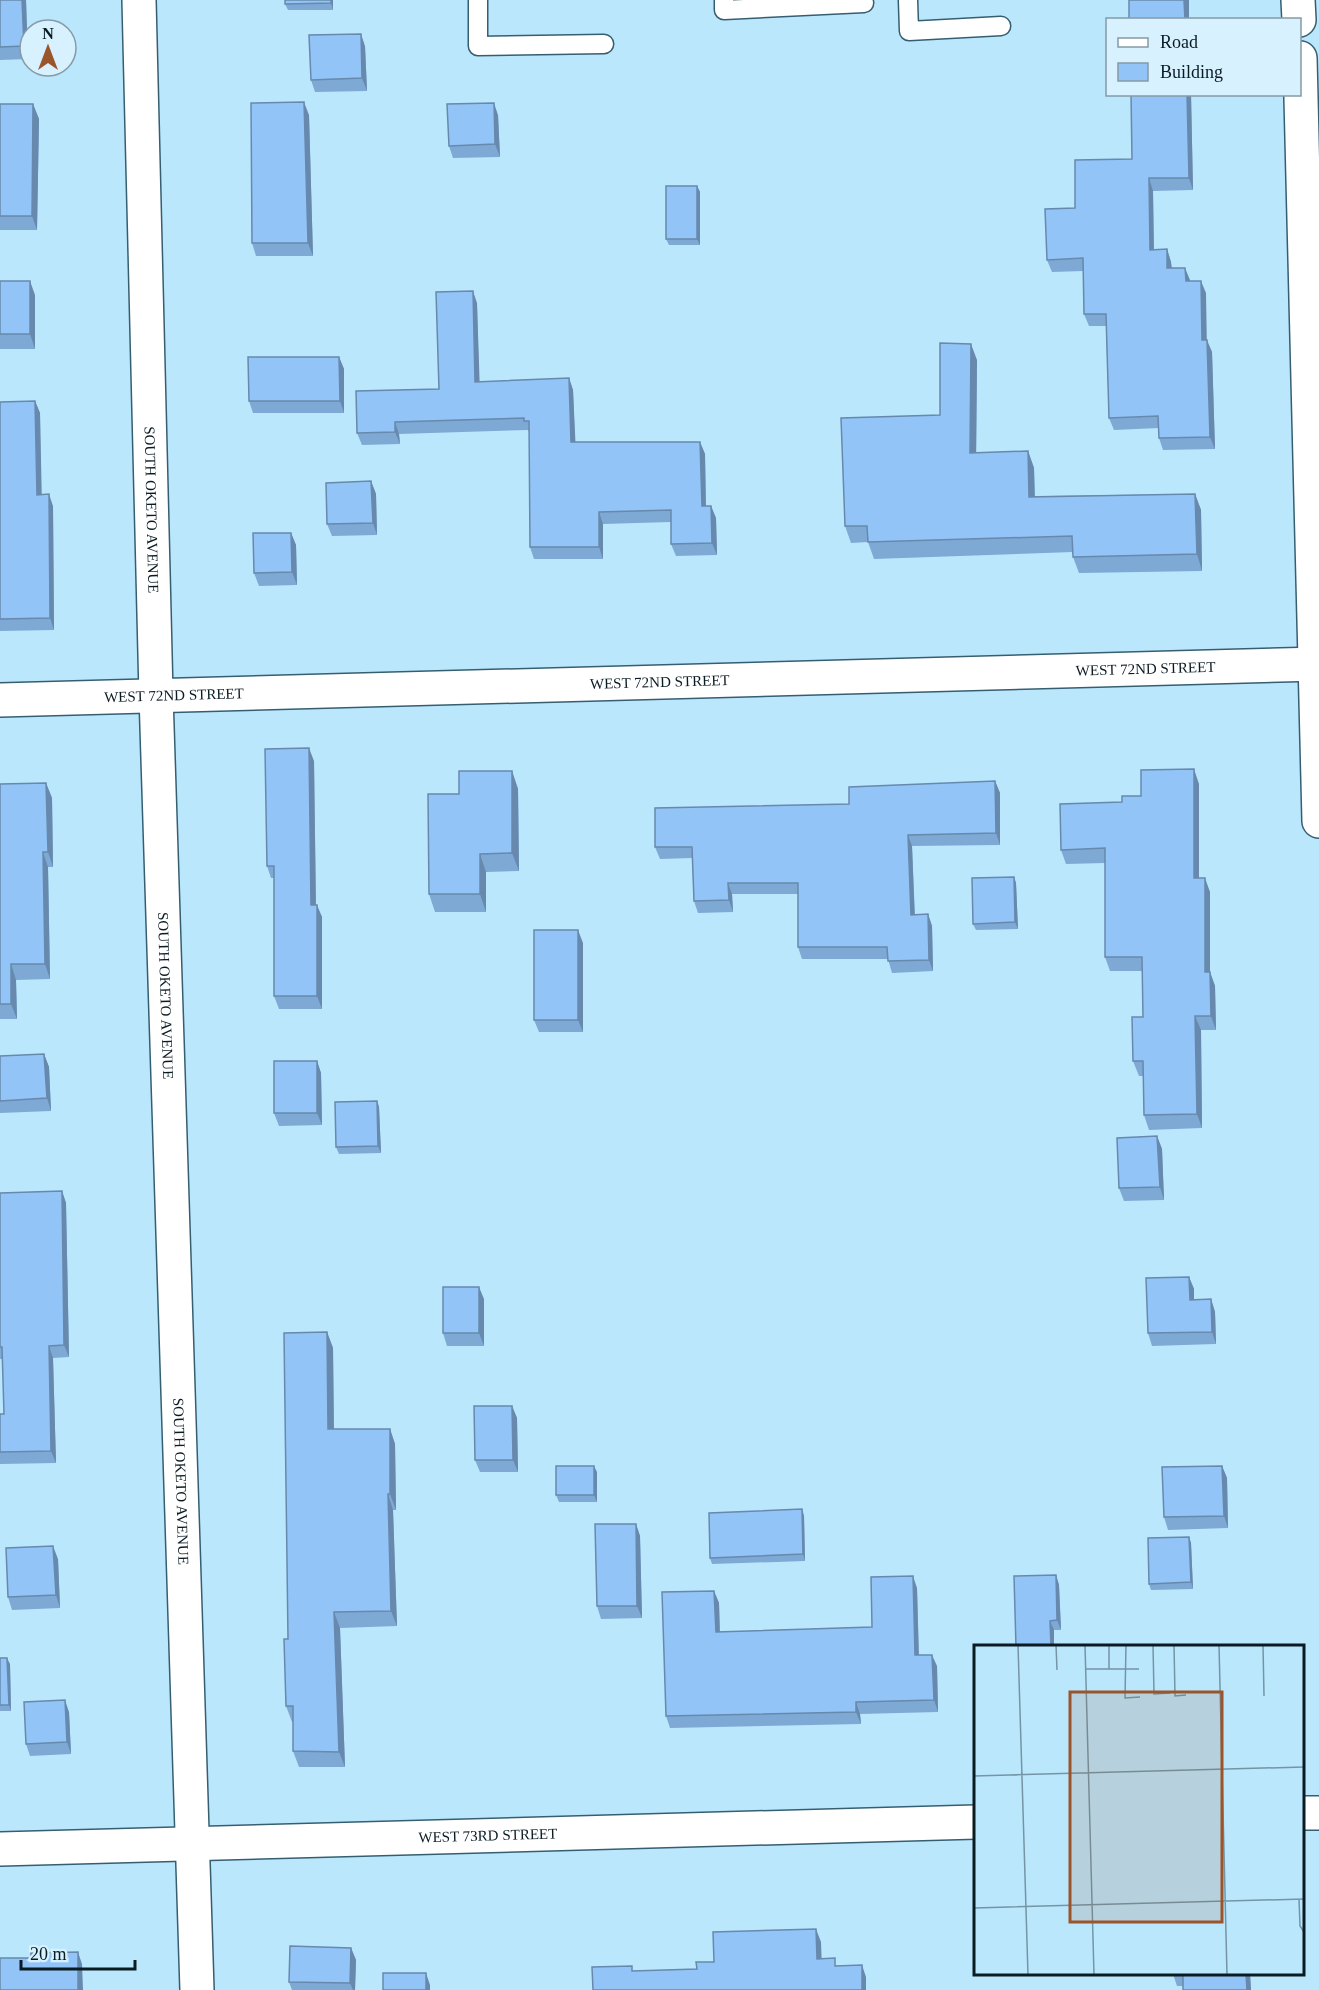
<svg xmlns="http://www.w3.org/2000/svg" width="1319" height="1990" font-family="Georgia,serif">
<rect width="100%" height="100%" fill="#bbe7fd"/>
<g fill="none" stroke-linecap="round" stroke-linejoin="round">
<defs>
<path id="lane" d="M478,0v46l126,-2
M724,0v10l140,-7
M908,0l1,31 92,-5"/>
<g id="street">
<path id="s1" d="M139,0l17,695 41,1295"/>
<path d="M1298,0l1,20"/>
<path d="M1300,58l19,763"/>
<path id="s2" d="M0,700l1319,-36"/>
<path d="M1302,1813h17"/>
<path id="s3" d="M0,1849l976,-27"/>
</g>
</defs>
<!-- lane casing -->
<use href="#lane" stroke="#365e71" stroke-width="21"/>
<!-- street casing -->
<use href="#street" stroke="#365e71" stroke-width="36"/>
<!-- lane -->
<use href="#lane" stroke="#fff" stroke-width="18"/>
<!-- street -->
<use href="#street" stroke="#fff" stroke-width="33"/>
</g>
<!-- wall -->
<path fill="#7ea9d4" d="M0,0h26l2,59 -28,1z
M333,0v10h-45l-3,-6z
M365,46l2,45 -52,1 -4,-12z
M1191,94l2,96 -40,1 1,59 13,-1 4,13 1,6 34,25v47l6,12 3,97 -52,1 -4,-12v-10l-45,2 -5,-12 -3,-92h-17l-5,-12 -1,-43 -31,1 -5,-12 28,-52 57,-49z
M0,104h33l6,15 -2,111h-37z
M309,115l4,141h-57l-4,-13z
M498,115l2,42 -47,1 -4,-12z
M697,186l3,6v53h-31l-3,-6z
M0,281l35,14v54h-35z
M477,303l2,79 90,-4 4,12 2,52h125l5,12 1,52h5l5,12 1,37 -41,1 -5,-12v-22l-68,2v35h-69l-4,-12v-114l-2,-3 -129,4 1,10 -38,1 -5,-12 82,-44z
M339,357l5,12v44h-91l-4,-12z
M977,360l-1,93 52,-2 6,17 1,28 160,-2 6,16 1,61 -123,2 -6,-16v-5l-199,7 -6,-17 -17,1 -6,-17 95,-111z
M35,401l5,12 1,82 12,11 1,124 -54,1v-229z
M371,481l5,13 1,41 -45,1 -5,-12z
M291,533l5,12 1,40 -38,1 -5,-13z
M314,761l2,144 6,12v92h-43l-5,-13v-118h-3l-4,-12z
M512,771l6,18 1,82 -33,1v40h-51l-6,-18 30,-100z
M995,781l5,12v52l-88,1 3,69 13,-1 4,12 1,45 -41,2 -4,-14h-86l-4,-12v-53h-66l1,18 -35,1 -4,-12 -2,-43 -32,1 -5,-12 194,-43z
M46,783l6,15 1,69h-5l2,112 -34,1 1,39h-17v-235z
M1199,784v94l11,14v80l5,14 1,44h-15l1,98 -53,2 -5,-15 -1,-39h-4l-6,-15 10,-44 -1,-46h-32l-5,-14v-94l-39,1 -5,-14 80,-54z
M1014,877l2,6 2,46 -42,1 -3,-6z
M583,943v89h-44l-5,-12z
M44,1054l5,13 2,44 -51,2v-57z
M317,1061l4,12 1,52 -43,1 -5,-13z
M377,1101l2,6 2,46 -42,1 -3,-7z
M1157,1136l5,13 2,51 -40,1 -5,-13z
M62,1191l4,12 3,154 -16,1 3,105 -56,1v-50h4l-1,-55h-3v-166z
M1189,1277l5,12v11l17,-1 4,13 1,32 -64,2 -4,-13z
M484,1299v47h-37l-4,-13z
M327,1332l6,16 1,81h56l5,15 1,66h-3l4,116 -57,2 5,139h-46l-6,-16v-29h-1l-6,-16 2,-67z
M512,1406l5,12 1,54h-38l-5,-12z
M1222,1466l5,12 1,50 -60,2 -4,-13z
M597,1472v30h-38l-3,-7z
M802,1509l2,7 1,45 -93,3 -2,-6z
M636,1524l4,12 2,82 -41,1 -4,-13z
M1189,1537l2,6 2,46 -42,1 -2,-6z
M58,1559l2,49 -48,2 -4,-13z
M1056,1575l3,10 2,45h-7l-38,17z
M917,1588l2,67 18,11 1,46 -78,2 1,10 -191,4 -4,-12 48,-125 5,12 1,29 152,-5z
M0,1658l10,6 1,47h-11z
M69,1712l2,42 -41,2 -4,-12z
M351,1948l5,12 -1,30h-63l-3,-8z
M1173,1974h77l1,16h-68v-4h-6z"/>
<!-- shaded-wall -->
<path fill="#6789ad" d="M22,0h4l2,59 -4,-13z
M331,0h2v10l-2,-7z
M1184,0h5v20h-4z
M361,34l4,12 2,45 -5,-13z
M1187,94h4l2,96 -4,-12z
M304,102l5,13 4,141 -5,-13z
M494,103l4,12 2,42 -5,-13z
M33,104l6,15 -2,111 -5,-14z
M1149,178l4,13 1,71 -4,-12z
M697,186l3,6v53l-3,-6z
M1167,249l4,13 1,18 -5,-12z
M1185,268l5,12v13l-4,-12z
M30,281l5,14v54l-5,-15z
M1201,281l5,12 1,59 -5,-12z
M473,291l4,12 3,91 -5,-12z
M1207,340l5,12 3,97 -5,-12z
M971,344l6,16 -1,109 -6,-16z
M339,357l5,12v44l-4,-12z
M569,378l4,12 3,64 -5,-12z
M35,401l5,12 2,94 -5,-12z
M395,422l4,12 1,10 -5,-12z
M700,442l5,12 1,64 -4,-12z
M1028,451l6,17 1,45 -6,-16z
M371,481l5,13 1,41 -4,-12z
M49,494l4,12 1,124 -4,-12z
M1195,494l6,16 1,61 -5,-17z
M711,506l5,12 1,37 -5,-12z
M599,512l4,12v35l-4,-12z
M291,533l5,12 1,40 -5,-13z
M309,748l5,13 2,156 -5,-12z
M1194,769l5,15v108l-5,-14z
M512,771l6,18 1,82 -7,-18z
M995,781l5,12v52l-4,-12z
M46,783l6,15 1,69 -5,-15z
M908,835l4,11 3,80 -4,-11z
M43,852l5,15 2,112 -5,-15z
M480,854l6,18v40l-6,-18z
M1014,877l2,6 2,46 -3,-7z
M1205,878l5,14v94l-5,-14z
M728,883l4,11 1,18 -4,-12z
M317,905l5,12v92l-5,-13z
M928,914l4,12 1,45 -4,-11z
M578,930l5,13v89l-5,-12z
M11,964l5,16 1,39 -6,-15z
M1210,972l5,14 1,44 -5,-14z
M1195,1016l6,14 1,98 -5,-14z
M44,1054l5,13 2,44 -4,-13z
M317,1061l4,12 1,52 -5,-12z
M377,1101l2,6 2,46 -3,-7z
M1157,1136l5,13 2,51 -4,-13z
M62,1191l4,12 3,154 -5,-12z
M1189,1277l5,12v23l-4,-12z
M479,1287l5,12v47l-5,-13z
M1211,1299l4,13 1,32 -4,-12z
M327,1332l6,16 1,96 -6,-15z
M49,1346l4,12 3,105 -5,-12z
M512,1406l5,12 1,54 -5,-12z
M390,1429l5,15 1,66 -6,-16z
M594,1466l3,6v30l-3,-7z
M1222,1466l5,12 1,50 -4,-12z
M388,1494l5,16 4,116 -6,-15z
M802,1509l2,7 1,45 -2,-7z
M636,1524l4,12 2,82 -5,-12z
M1189,1537l2,6 2,46 -2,-7z
M53,1546l5,13 2,49 -4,-13z
M1056,1575l3,10 2,45 -4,-10z
M913,1576l4,12 2,79 -4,-12z
M714,1591l5,12 1,41 -4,-12z
M334,1612l6,16 5,139 -6,-15z
M1050,1621l4,9v17h-3z
M932,1655l5,11 1,46 -4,-12z
M7,1658l3,6 1,47 -2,-6z
M65,1700l4,12 2,42 -4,-12z
M856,1702l4,12 1,10 -5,-12z
M816,1929l5,13 1,29 -5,-12z
M351,1948l5,12 -1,30h-2l-3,-7z
M78,1952l4,12 1,26h-5z
M862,1965l4,12v13h-4z
M426,1973l4,12v5h-4z
M1246,1974h4l1,16h-4z"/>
<!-- building -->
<path fill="#93c4f7" stroke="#6789ad" stroke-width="1.5" d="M0,0h22l2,46 -24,1z
M285,0h46v3l-46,1z
M1129,0h55l1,20h-56z
M361,34l1,44 -51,2 -2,-45z
M1131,94h56l2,84h-40l1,72 17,-1v19h18l1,13h15l1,59h5l3,97 -51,1 -1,-22 -49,2 -3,-104h-22l-1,-56 -36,2 -2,-51 30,-1v-48l57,-1z
M304,102l4,141h-56l-1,-140z
M494,103l1,41 -46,2 -2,-42z
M0,104h33l-1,112h-32z
M666,186h31v53h-31z
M0,281h30v53h-30z
M473,291l2,91 94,-4 2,64h129l2,64h9l1,37 -41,1v-34l-72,2v35h-69l-1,-126h-5v-3l-129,4v10l-38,1 -1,-42 83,-2 -3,-97z
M940,343l31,1 -1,109 58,-2 1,46 166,-3 2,60 -124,3 -1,-21 -204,6 -1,-16h-22l-4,-108 99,-3z
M248,357h91l1,44h-91z
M35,401l2,94 12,-1 1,124 -50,1v-217z
M371,481l2,42 -46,1 -1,-41z
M253,533h38l1,39 -38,1z
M309,748l2,157h6v91h-43v-130h-7l-2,-117z
M1194,769v109h11v94h5l1,44h-16l2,98 -53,1 -1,-54h-10l-1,-44h11l-1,-60h-37v-109l-44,2 -1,-46 62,-2v-6h19v-26z
M459,771h53v82l-32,1v40h-51l-1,-100h31z
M995,781l1,52 -88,2 3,80 17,-1 1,46 -41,1 -1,-14h-89v-64h-70l1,17 -35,1 -2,-54h-37v-39l194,-4v-17z
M46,783l2,69h-5l2,112h-34v40h-11v-220z
M1014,877l1,45 -42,2 -1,-46z
M534,930h44v90h-44z
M44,1054l3,44 -47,3v-45z
M274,1061h43v52h-43z
M377,1101l1,45 -42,1 -1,-45z
M1157,1136l3,51 -41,1 -2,-50z
M62,1191l2,154 -15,1 2,105 -51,1v-38h4l-2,-67h-2v-154z
M1189,1277l1,23 21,-1 1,33 -64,1 -2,-55z
M443,1287h36v46h-36z
M327,1332l1,97h62v65h-2l3,117 -57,1 5,140 -46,-1v-45h-7l-2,-67h4l-4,-306z
M474,1406h38l1,54h-38z
M556,1466h38v29h-38z
M1222,1466l2,50 -60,1 -2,-50z
M802,1509l1,45 -93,4 -1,-45z
M595,1524h41l1,82h-40z
M1189,1537l2,45 -42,2 -1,-46z
M53,1546l3,49 -48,2 -2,-49z
M1056,1575l1,45 -7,1 1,26h-35l-2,-71z
M913,1576l2,79h17l2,45 -78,2v10l-190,4 -4,-124 52,-1 2,41 156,-5 -1,-50z
M0,1658h7l2,47h-9z
M65,1700l2,42 -41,2 -2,-42z
M816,1929l1,30 18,-1v8l27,-1v25h-269l-1,-23 40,-1v5l65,-2 -1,-7h18l-1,-30z
M290,1946l61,2 -1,35 -61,-1z
M78,1952v38h-78v-32h31v-5z
M383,1973h43v17h-43z
M1173,1974h73l1,16h-64v-16z"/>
<g text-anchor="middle" stroke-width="4.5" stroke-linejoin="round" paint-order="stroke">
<!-- street labels -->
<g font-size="15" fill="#0a1b22" stroke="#d7f1ff">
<text dy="5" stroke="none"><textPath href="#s1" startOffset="510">SOUTH OKETO AVENUE</textPath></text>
<text dy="5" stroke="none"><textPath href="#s2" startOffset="1146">WEST 72ND STREET</textPath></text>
<text dy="5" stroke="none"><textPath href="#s2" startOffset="660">WEST 72ND STREET</textPath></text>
<text dy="5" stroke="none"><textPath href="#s2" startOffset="174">WEST 72ND STREET</textPath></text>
<text dy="5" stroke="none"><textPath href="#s1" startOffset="996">SOUTH OKETO AVENUE</textPath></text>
<text dy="5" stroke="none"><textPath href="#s1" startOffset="1482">SOUTH OKETO AVENUE</textPath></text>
<text dy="5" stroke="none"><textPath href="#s3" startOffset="488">WEST 73RD STREET</textPath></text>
</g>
</g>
<!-- overview -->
<g transform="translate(974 1645)">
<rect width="330" height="330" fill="#bbe7fd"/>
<path fill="none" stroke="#7495a5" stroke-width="1.5" d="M44,0l10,330M82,0l1,25M111,0l9,330M152,0l-1,53 15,-1M179,0l1,49 16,-1M200,0l1,51 11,-1M245,0l8,330M289,0l1,51M112,24h53M135,24v-24M0,131l330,-9M325,254l1,27 4,6M0,263l330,-9"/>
<path fill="#9b552b" fill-opacity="0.15" stroke="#9b552b" stroke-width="3" d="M96,47h152v230h-152z"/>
<rect width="330" height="330" fill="none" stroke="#0a1b22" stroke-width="3"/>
</g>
<!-- legend -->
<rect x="1106" y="18" width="195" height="78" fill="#d7f1ff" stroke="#859ba7" stroke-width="1.5"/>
<rect x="1118" y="38" width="30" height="9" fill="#ffffff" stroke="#859ba7" stroke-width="1.5"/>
<text x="1160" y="48" font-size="18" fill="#0a1b22">Road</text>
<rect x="1118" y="63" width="30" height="18" fill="#93c4f7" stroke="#859ba7" stroke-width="1.5"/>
<text x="1160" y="78" font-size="18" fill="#0a1b22">Building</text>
<!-- north arrow -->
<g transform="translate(48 48)"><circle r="28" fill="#d7f1ff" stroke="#859ba7" stroke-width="1.5"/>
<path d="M0-4.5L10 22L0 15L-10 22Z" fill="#9b552b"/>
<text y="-9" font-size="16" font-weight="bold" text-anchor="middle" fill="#0a1b22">N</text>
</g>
<!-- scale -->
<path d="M21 1960v9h114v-9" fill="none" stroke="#0a1b22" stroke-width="3"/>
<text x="30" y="1960" font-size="18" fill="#0a1b22" stroke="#d7f1ff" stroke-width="4.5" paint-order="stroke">20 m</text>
</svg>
